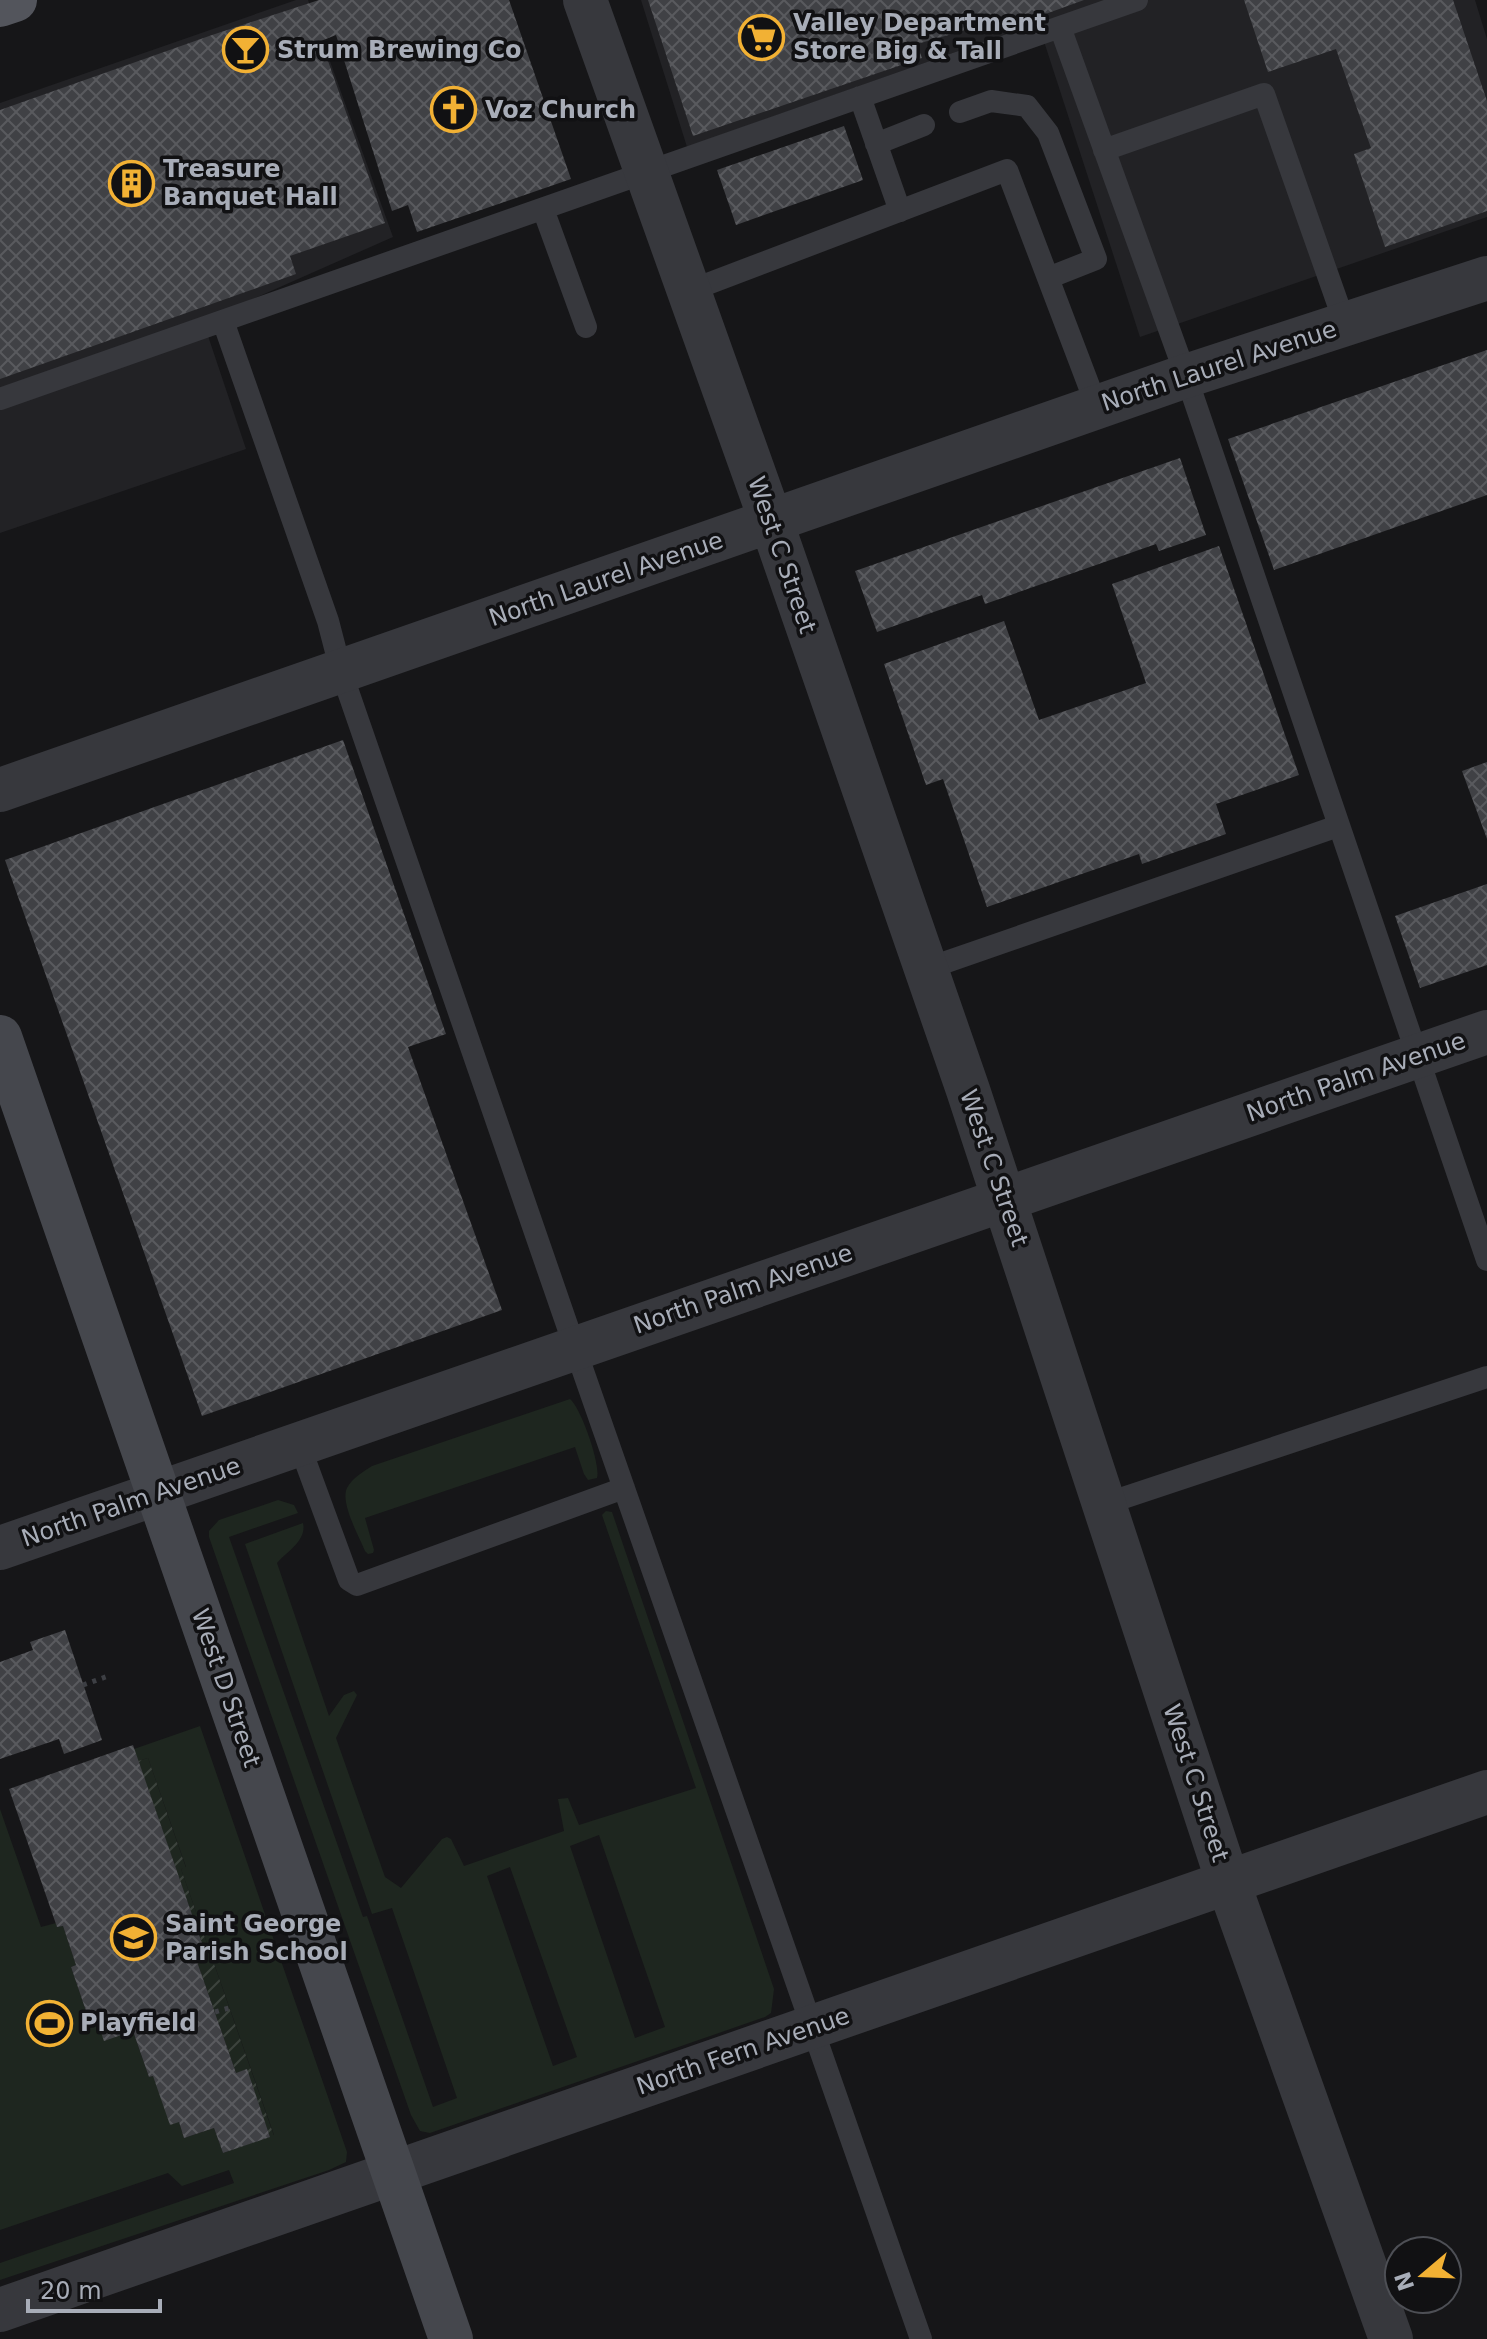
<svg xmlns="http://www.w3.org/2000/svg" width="1487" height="2339" font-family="'DejaVu Sans',sans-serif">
<defs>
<pattern id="garden-furrows" width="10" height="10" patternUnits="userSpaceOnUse" patternTransform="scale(2)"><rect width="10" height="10" fill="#1e261f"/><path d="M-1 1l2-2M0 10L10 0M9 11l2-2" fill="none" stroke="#3c433d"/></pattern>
<pattern id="building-cross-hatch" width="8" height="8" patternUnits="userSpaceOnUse" patternTransform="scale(2)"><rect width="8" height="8" fill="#404145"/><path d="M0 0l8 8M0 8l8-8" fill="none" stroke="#595a5e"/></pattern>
</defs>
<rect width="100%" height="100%" fill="#161618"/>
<!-- built -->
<path fill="#222225" d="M296,0h12l85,237 -190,84 43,128 -246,84v-430z
M641,0h834l12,39v178l-347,120 -102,-314 -351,124z"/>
<!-- green -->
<path fill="#1e261f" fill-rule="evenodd" d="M570,1399c11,9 31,66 27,79l-9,2 -4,-6 -9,-27 -210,71 9,32 -1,3 -5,1 -3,-3c-6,-15 -25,-48 -18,-63 5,-10 16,-16 25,-22z
M278,1500l16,5 4,8 -69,24 134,380 4,-1 66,191 24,-9 -65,-190 -20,6 -127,-370 58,-21c4,17 -15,28 -26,40l52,153 15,-21 10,-4 3,4 -21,43 49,139 16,11 41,-49 5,-2 4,2 13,27 100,-35 -6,-32 10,-1 11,27 117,-37 -94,-273 4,-4 6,1 162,477 -3,24 -6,4 -335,116 -10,-2 -9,-16 -202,-578v-6l10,-11zM599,1835l66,192 -30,11 -65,-192zM510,1867l67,190 -24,9 -66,-190z
M200,1726l147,426 -1,10 -17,8 -329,110v-17l234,-80 -5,-13 -47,16 -14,-13 -168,57v-421l41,118 15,-4 1,4 6,-1 13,39 -5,2 16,47 7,-2 39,19 16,46 4,-1 26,46 5,16 30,-10 9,25 51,-18 -93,-266 5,-2 -38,-109 -10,3 -4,-12z"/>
<!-- garden -->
<path fill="url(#garden-furrows)" d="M148,1758l38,110 -5,1 93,267 -4,1 -23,-67 -11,3 -42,-120 10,-4 -66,-188z"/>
<!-- building -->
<path fill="url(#building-cross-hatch)" d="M319,0h190l62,179 -154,53 -9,-27 -16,6 -56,-176 -15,6 64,182 -95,33 6,18 -296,105v-269l212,-75z
M648,0h436l-88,32 -2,-10 -77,22 5,14 -229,78z
M1244,0h209l34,101v110l-102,36 -31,-93 17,-6 -35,-99 -68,23z
M844,126l19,54 -127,45 -19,-55z
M1487,350v145l-213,75 -46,-131z
M1180,458l26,77 -47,16 -3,-7 -171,60 -3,-9 -105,37 -22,-61z
M1219,546l80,229 -83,29 10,30 -84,30 -3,-10 -152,53 -44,-128 -17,6 -42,-121 120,-43 35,99 107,-37 -34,-99z
M343,740l103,294 -38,13 94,263 -300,106 -197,-556z
M1487,762v77l-25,-68z
M1487,884v81l-67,23 -25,-72z
M65,1630l37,110 -38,14 -5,-15 -59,20v-97l33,-12 -3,-8z
M133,1745l71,204 -10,4 42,120 11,-4 23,68 -47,16 -9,-25 -30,10 -5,-16 -9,3 -17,-49 -4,1 -16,-46 -29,10 -10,-29 -7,2 -16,-47 5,-2 -13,-39 -6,1 -48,-138z"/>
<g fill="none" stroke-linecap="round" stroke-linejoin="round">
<!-- path -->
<path stroke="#3d3f44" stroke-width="5" stroke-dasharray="4 6" stroke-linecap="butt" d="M83,1685l28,-10
M215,2012l14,-4"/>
<!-- lane -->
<path stroke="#37383d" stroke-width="22" d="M1060,27l126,349 301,884
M860,97l40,114
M960,112l31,-11 36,5 21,27 48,126 -48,19
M876,144l48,-19
M1104,150l160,-56 81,230
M543,209l43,118
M689,291l318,-121 90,237
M223,321l105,300 13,50 234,677 346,991
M0,399l1137,-399
M926,969l412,-143
M299,1444l50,136 8,5 267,-97
M1105,1504l382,-127"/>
<!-- street -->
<path stroke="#37383d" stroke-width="44" d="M585,0l186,521 197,569 260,792 163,457
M0,790l1186,-414 301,-98
M0,1548l1487,-516
M0,2310l1487,-518"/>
<!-- secondary -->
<path stroke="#45474d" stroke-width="44" d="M0,1037l451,1302"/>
<!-- primary -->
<path stroke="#53555c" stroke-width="44" d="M0,5l15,-5"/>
</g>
<!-- icons -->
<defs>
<symbol id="supermarket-ring" viewBox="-11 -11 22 22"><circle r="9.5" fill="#111113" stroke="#f2b134" stroke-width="1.5"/><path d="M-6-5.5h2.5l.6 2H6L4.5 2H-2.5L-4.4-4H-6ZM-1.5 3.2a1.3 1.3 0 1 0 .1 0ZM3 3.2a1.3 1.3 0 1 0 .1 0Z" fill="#f2b134"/></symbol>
<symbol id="bar-ring" viewBox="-11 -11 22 22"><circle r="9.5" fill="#111113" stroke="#f2b134" stroke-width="1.5"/><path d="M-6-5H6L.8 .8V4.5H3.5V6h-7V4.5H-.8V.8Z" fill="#f2b134"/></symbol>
<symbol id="church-ring" viewBox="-11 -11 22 22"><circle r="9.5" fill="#111113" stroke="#f2b134" stroke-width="1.5"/><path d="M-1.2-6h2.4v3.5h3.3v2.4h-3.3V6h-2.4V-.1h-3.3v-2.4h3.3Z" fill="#f2b134"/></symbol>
<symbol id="building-ring" viewBox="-11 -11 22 22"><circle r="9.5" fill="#111113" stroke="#f2b134" stroke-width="1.5"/><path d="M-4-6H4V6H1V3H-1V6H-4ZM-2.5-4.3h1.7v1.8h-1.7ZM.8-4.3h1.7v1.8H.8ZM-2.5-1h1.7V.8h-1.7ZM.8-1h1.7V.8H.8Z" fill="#f2b134"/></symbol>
<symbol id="school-ring" viewBox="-11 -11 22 22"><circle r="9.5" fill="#111113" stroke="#f2b134" stroke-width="1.5"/><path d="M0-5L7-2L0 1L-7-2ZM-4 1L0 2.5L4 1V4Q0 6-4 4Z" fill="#f2b134"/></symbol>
<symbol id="stadium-ring" viewBox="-11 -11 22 22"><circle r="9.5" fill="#111113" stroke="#f2b134" stroke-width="1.5"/><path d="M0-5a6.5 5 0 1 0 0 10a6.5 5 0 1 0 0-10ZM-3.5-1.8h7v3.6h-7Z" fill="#f2b134"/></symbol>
</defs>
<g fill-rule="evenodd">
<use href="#supermarket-ring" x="736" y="12" width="51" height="51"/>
<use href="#bar-ring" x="220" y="24" width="51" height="51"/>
<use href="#church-ring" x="428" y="84" width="51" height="51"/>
<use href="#building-ring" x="106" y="158" width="51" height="51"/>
<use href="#school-ring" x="108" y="1912" width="51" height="51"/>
<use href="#stadium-ring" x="24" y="1998" width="51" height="51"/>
</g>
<g text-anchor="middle" stroke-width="7" stroke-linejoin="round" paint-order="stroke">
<!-- poi labels -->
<g font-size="24" font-weight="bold" fill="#a8adb8" stroke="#111113" text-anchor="start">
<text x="793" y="31">Valley Department<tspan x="793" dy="28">Store Big &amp; Tall</tspan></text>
<text x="277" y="58">Strum Brewing Co</text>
<text x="485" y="118">Voz Church</text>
<text x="163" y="177">Treasure<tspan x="163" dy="28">Banquet Hall</tspan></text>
<text x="165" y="1932">Saint George<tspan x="165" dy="28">Parish School</tspan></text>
<text x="80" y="2031">Playfield</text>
</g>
<!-- street labels -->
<g font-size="24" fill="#a8adb8" stroke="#111113">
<text transform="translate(1219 366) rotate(-18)" y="8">North Laurel Avenue</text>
<text transform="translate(782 555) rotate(71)" y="8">West C Street</text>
<text transform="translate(606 579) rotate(-19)" y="8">North Laurel Avenue</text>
<text transform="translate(1356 1077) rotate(-19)" y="8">North Palm Avenue</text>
<text transform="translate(994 1168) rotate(71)" y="8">West C Street</text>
<text transform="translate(743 1289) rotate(-19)" y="8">North Palm Avenue</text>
<text transform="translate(131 1502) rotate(-19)" y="8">North Palm Avenue</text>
<text transform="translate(226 1688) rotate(71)" y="8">West D Street</text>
<text transform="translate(1196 1783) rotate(72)" y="8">West C Street</text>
<text transform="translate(743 2051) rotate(-19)" y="8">North Fern Avenue</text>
</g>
</g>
<!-- north arrow -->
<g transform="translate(1423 2275) rotate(251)"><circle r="38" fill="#111113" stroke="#4d4f55" stroke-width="2"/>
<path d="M0-6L14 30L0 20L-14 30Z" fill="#f2b134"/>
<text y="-12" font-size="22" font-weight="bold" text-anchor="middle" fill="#a8adb8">N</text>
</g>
<!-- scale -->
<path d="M28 2299v12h132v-12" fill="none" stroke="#a8adb8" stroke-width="4"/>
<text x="40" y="2299" font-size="24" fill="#a8adb8" stroke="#111113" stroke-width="6" paint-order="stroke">20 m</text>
</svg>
